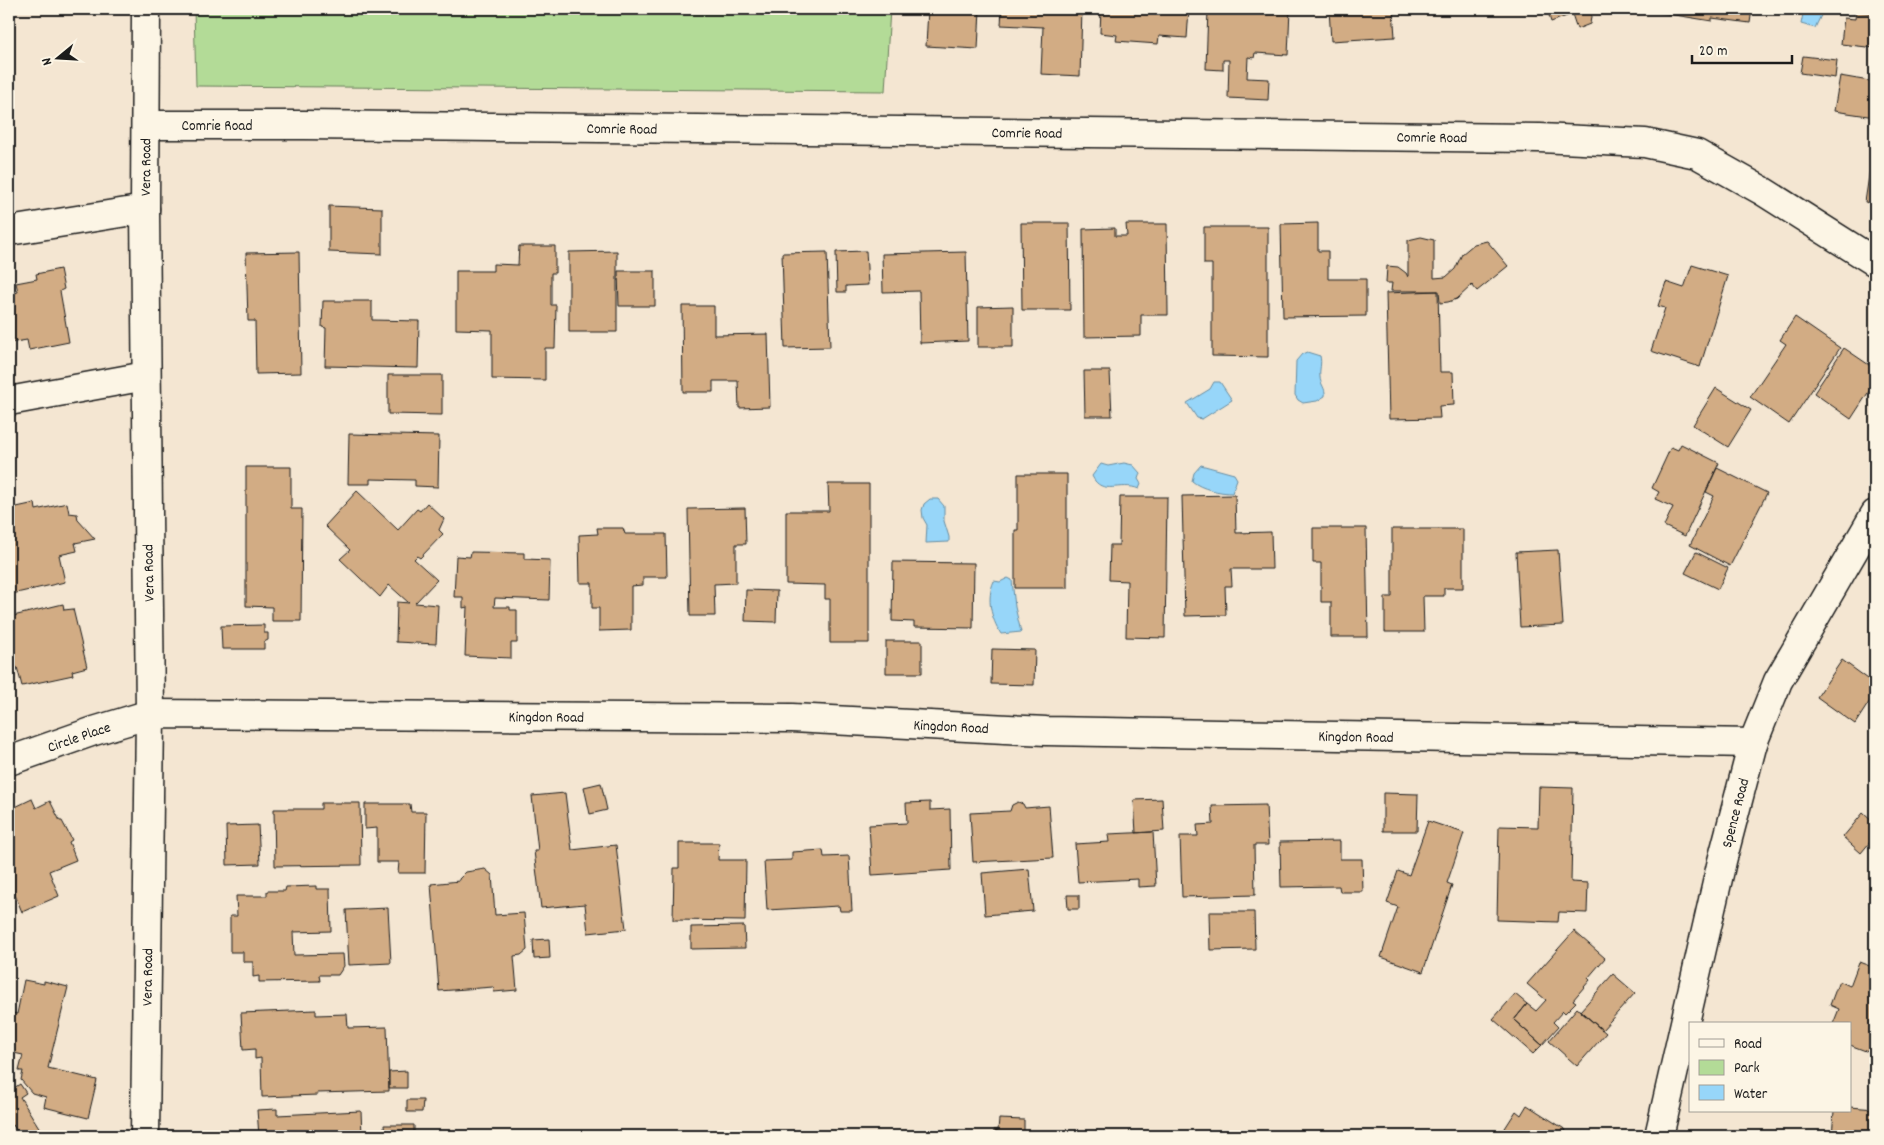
<svg xmlns="http://www.w3.org/2000/svg" width="1884" height="1145" font-family="Dekko,sans-serif">
<rect width="100%" height="100%" fill="#f4e6d2"/>
<filter id="ink" filterUnits="userSpaceOnUse"><feTurbulence type="fractalNoise" baseFrequency=".02" numOctaves="2"/><feDisplacementMap in="SourceGraphic" scale="10" xChannelSelector="R" yChannelSelector="G"/><feConvolveMatrix kernelMatrix="1 2 1 2 8 2 1 2 1" color-interpolation-filters="sRGB"/></filter>
<g filter="url(#ink)">
<!-- green -->
<path fill="#b3db97" stroke="#687c5a" d="M194,9h696l-5,82 -689,-5z"/>
<!-- water -->
<path fill="#97d6f9" stroke="#668ca1" d="M1804,9h20l-9,19 -14,-4z
M1307,352l13,4c2,8 -1,13 0,21 0,7 6,11 5,19l-8,5 -14,2 -5,-3 -3,-5 1,-34 6,-7z
M1214,382h6l12,18 -30,19 -5,-1 -10,-15 23,-14z
M1124,463l9,2 7,8 -2,6 3,5 -2,5c-18,-8 -37,8 -47,-13l9,-12 7,2z
M1201,465l33,9 3,5 -5,14c-12,0 -31,-4 -40,-12l2,-8z
M930,499h8l6,7v15l5,16v5l-23,1 1,-18 -4,-7 -1,-8 2,-6z
M1008,578l4,2 3,27 6,25 -20,2c-10,-16 -15,-35 -7,-53l6,1z"/>
<!-- building -->
<path fill="#d2ac84" stroke="#1c1c1c" d="M928,9h52l-2,40 -52,-3z
M1002,9h80l-2,67 -39,-2 2,-47 -42,-2z
M1101,9h88l-2,29 -28,-2 -1,8 -42,-3 1,-6 -17,-2z
M1208,9h82l-2,46 -33,-2 -1,5 -6,-1 -1,21 22,1 -1,21 -40,-2 1,-38h-6v10l-17,-1z
M1329,9h64l2,28 -64,4z
M1547,9h45l-2,15 -13,5 -5,-15 -21,8z
M1657,9h95l-2,14 -38,-5v3l-56,-9z
M1871,9h4v39l-34,-4 3,-26 11,1 1,-8 15,2z
M1803,56l34,4 -2,18 -35,-5z
M1840,76l35,6v35l-41,-6z
M1875,136v68l-10,-2z
M329,206l53,2v46l-53,-2z
M1021,223h48l1,87h-48z
M1318,223v28h10v28h38v37l-83,1 -2,-93z
M1126,224h41l1,91h-27v21l-57,1 -1,-108 32,-1v8h12z
M1204,227h64v130l-56,-1v-92h-8z
M1421,237l13,3v38l12,-1 9,-8 7,-15 12,-10 13,-3 21,25 -31,25 -5,-6 -15,14 -9,3 -8,1 -1,-12h-48l1,-8h-6l1,-17 11,1 8,6 2,4v-37z
M519,246h36v27h-4v32h5l-1,43h-10v32l-53,-1v-49l-36,-1v-58h37v-7l25,1z
M617,251v81h-48v-80z
M866,251l2,34 -22,1v6h-9l-1,-40z
M299,252l2,121 -45,1 -1,-53h-7l-2,-68z
M827,252l3,95 -45,1 -3,-95z
M966,252l2,89 -48,2 -1,-52 -36,1 -1,-38z
M1692,265l36,11 -28,91 -49,-16 14,-43 -7,-2 8,-24 18,6z
M60,269l4,20 -4,2 9,51 -40,8 -2,-10 -18,3v-49l9,-2 -2,-9 21,-4 -1,-5z
M618,271h37v35h-36z
M1438,291l2,81h13l1,33 -15,1 1,12 -51,1 -3,-126z
M323,301h49v19l47,1 -1,47 -93,-2 1,-38 -4,-1z
M682,306h32v29l54,-1 2,73 -31,1 -1,-27h-25v11h-30z
M1013,306v41h-35v-40z
M1795,317l45,31 -51,76 -39,-27 36,-53 -6,-4z
M1844,348l31,21v13l-24,37 -37,-26z
M1084,371h26l2,45h-27z
M388,375h54v40l-54,-1z
M1716,388l35,22 -23,37 -35,-22z
M349,434l90,2 -1,51 -23,-1v-6l-45,-1v5h-22z
M1681,444l38,19 -34,73 -21,-10 9,-19 -18,-8 4,-7 -7,-4 19,-41 7,3z
M246,467h45v42h11l-1,112h-29v-14l-26,-1z
M1717,468l50,25 -37,73 -40,-21 24,-49 -8,-4z
M1018,474h49v114h-52v-58h3z
M828,484h41v159h-39v-44h-5v-14l-39,-1v-73h43z
M357,491l41,39 19,-21 3,2 7,-8 17,16 -5,11 4,4 -23,24 -3,-2 -3,3 23,21 -22,23 23,2 -2,39 -40,-2 1,-40 12,1 -20,-18 -9,12 -40,-38 10,-9 -25,-24z
M1235,495l1,38 35,-1 1,37h-41l1,17h-7l1,29 -41,1 -3,-120z
M1120,497h47l-2,141 -39,-1 1,-56 -18,-1 1,-35h9z
M35,503l1,7 31,-7 2,10 8,1 1,6 17,19 -20,4 2,8 -18,4 6,27 -53,12 -2,-6h-1v-82l3,2z
M745,508l1,36h-10v39l-22,1 1,32h-25l-2,-107z
M597,528h26l2,6h41l1,43h-24v8l-12,1v44l-32,1v-23h-7v-25h-12l-1,-48 19,-1z
M1313,528h53l2,109h-37v-35h-10v-39h-8z
M1392,529h71v59h-19v8h-21l1,36h-39v-35h7z
M1558,550l5,75 -43,2 -4,-75z
M471,552l53,1v6l26,1 -1,40 -54,-2 -1,9h16v3h7v33h-6v15l-46,-2 2,-49 -4,1v-11h-9l2,-41 14,1z
M1696,552l32,16 -10,21 -33,-16z
M893,562l81,1 -1,65 -59,-1v-5l-22,-1z
M746,590l31,1 -1,31 -31,-1z
M63,604l1,6 9,-1 14,58 -15,4 1,4 -51,11 -5,-19 -8,2v-52z
M264,625v8h4v7l-4,2v7h-42l-1,-23z
M886,641h36v32h-36z
M992,649l43,1 -1,35 -43,-1z
M1842,660l33,24v9l-20,31 -38,-27z
M601,783l6,27 -17,4 -6,-27z
M1539,787l34,1 -2,94 17,1 -1,30 -28,-1 -1,10 -61,-2 2,-94 39,1z
M565,793l7,57 44,-5 10,84 -38,4 -3,-29 -44,4 -7,-57h4l-6,-55z
M1383,793l35,1 -1,37h-34z
M32,799l4,9 14,-7 10,20h2l10,19 -3,2 7,18 -27,11 10,25 -37,16 -13,-32v-70z
M1162,799l2,32 -28,2 -2,-33z
M930,802v8l20,-1 1,61 -79,5 -3,-50 38,-2 -1,-20z
M1018,802l5,2 2,4 24,-2 4,52 -80,4 -3,-49 40,-2 2,-6z
M321,803h39l1,62 -86,1 -1,-57h47z
M365,804h45l1,8h15l-1,61h-27l1,-11h-22v-34l-12,1z
M1266,805l2,40h-14l1,50 -73,2 -2,-61h18l-1,-11 16,-1 -1,-18z
M1863,813l12,11v12l-14,17 -18,-16z
M1428,821l36,12 -17,50 5,2 -29,87 -42,-15 17,-50 -11,-4 11,-32 11,4z
M258,825l2,39 -33,1 -1,-39z
M1153,832l3,54 -18,1v-8l-60,3 -3,-38 34,-2 -1,-8z
M1340,841v18h22l1,33h-23l-1,-6 -58,1 -1,-45z
M679,843h40l-1,17h28l-1,61 -72,-1 1,-52h5z
M823,850l1,7 25,-1 3,55h-12l-1,-5 -72,4 -3,-49 28,-1v-8z
M485,869l7,6 3,40 29,-2 3,37 -6,5 -7,1 3,34 -23,2 -1,-5 -54,4 -8,-107 28,-3v-2l7,-7z
M1029,869l4,42 -48,4 -3,-42z
M316,886v3h14l1,42 -38,1 1,23 49,-1 1,12 -6,9h-19l1,6 -61,1v-6l-6,1v-15h-10v-10h-13v-36h7l-1,-20h31v-5h18l1,-4z
M1067,895h12v14h-11z
M388,908l3,55 -42,2 -3,-55z
M1209,912h45l1,37 -45,1z
M744,926l1,22 -54,1v-22z
M1574,931l31,27 -17,20 2,2 -17,20 3,2 -11,11 -2,-2 -10,11 5,5 -16,18 -28,-25 13,-16 9,7 10,-11 -19,-16z
M549,939l1,19 -16,1 -1,-19z
M1859,962l16,6v72l-4,13 -21,-8v-21h-17l6,-15 -9,-4 9,-24 11,5z
M1613,974l22,19 -33,37 -22,-19z
M24,980l20,4v-3l24,6 -20,81 49,12 -9,38 -44,-11 2,-10 -14,-4 -11,-13 2,-9h-4l4,-16 -14,-3 1,-15h-1v-25l8,2z
M1515,994l12,10 -13,16 28,25 -9,9 -40,-35z
M1577,1008l29,25 -29,33 -28,-25z
M316,1010v5l31,-1 1,14 39,-1 2,64 -72,2 1,2 -56,2 -1,-39 -6,1v-10l-12,1 -2,-37z
M407,1071v17h-18v-16z
M9,1081l5,7 6,-4 6,9 -6,4 20,32 -11,7h-9l-7,-11 -4,2z
M407,1100h16l-1,12h-15z
M1527,1105l39,25 -3,6h-63l16,-25 5,4z
M1850,1107l25,2v27h-43l2,-25h16z
M277,1109v6l84,-4 1,25h-103l-2,-26z
M999,1119l25,1v16h-30v-6h4z
M384,1125h30v11h-29z"/>
<g fill="none" stroke-linecap="round" stroke-linejoin="round">
<defs>
<g id="minor">
<path id="s1" d="M147,125h157l784,8 452,5 105,5 52,11 64,36 114,72"/>
<path d="M9,231l136,-22"/>
<path d="M9,401l137,-25"/>
<path id="s2" d="M9,761l85,-30 56,-17 642,4 254,13 707,12"/>
<path id="s3" d="M145,1136l5,-422 -5,-505 1,-200"/>
<path id="s4" d="M1659,1136l63,-275 31,-118 25,-62 97,-167"/>
</g>
</defs>
<!-- minor casing -->
<use href="#minor" stroke="#1c1c1c" stroke-width="31"/>
<!-- minor -->
<use href="#minor" stroke="#fcf5e5" stroke-width="28"/>
</g>
</g>
<g text-anchor="middle" stroke-width="4.5" stroke-linejoin="round" paint-order="stroke">
<!-- street labels -->
<g font-size="15" fill="#1c1c1c" stroke="#fcf5e5">
<text dy="5" stroke="none"><textPath href="#s1" startOffset="70">Comrie Road</textPath></text>
<text dy="5" stroke="none"><textPath href="#s1" startOffset="475">Comrie Road</textPath></text>
<text dy="5" stroke="none"><textPath href="#s1" startOffset="880">Comrie Road</textPath></text>
<text dy="5" stroke="none"><textPath href="#s1" startOffset="1285">Comrie Road</textPath></text>
<text dy="5" stroke="none"><textPath href="#s3" startOffset="969">Vera Road</textPath></text>
<text transform="translate(148 573) rotate(-91)" y="5">Vera Road</text>
<text dy="5" stroke="none"><textPath href="#s2" startOffset="545">Kingdon Road</textPath></text>
<text dy="5" stroke="none"><textPath href="#s2" startOffset="950">Kingdon Road</textPath></text>
<text dy="5" stroke="none"><textPath href="#s2" startOffset="1355">Kingdon Road</textPath></text>
<text dy="5" stroke="none"><textPath href="#s2" startOffset="74">Circle Place</textPath></text>
<text dy="5" stroke="none"><textPath href="#s4" startOffset="332">Spence Road</textPath></text>
<text dy="5" stroke="none"><textPath href="#s3" startOffset="159">Vera Road</textPath></text>
</g>
</g>
<!-- margin -->
<rect width="1884" height="1145" fill="none" stroke="#fcf5e5" stroke-width="30"/>
<rect x="15" y="15" width="1854" height="1115" fill="none" stroke="#1c1c1c" stroke-width="2" filter="url(#ink)"/>
<!-- legend -->
<rect x="1689" y="1022" width="162" height="90" fill="#fcf5e5" stroke="#a29e95"/>
<rect x="1699" y="1039" width="25" height="8" fill="#fcf5e5" stroke="#a29e95"/>
<text x="1734" y="1048" font-size="15" fill="#1c1c1c">Road</text>
<rect x="1699" y="1060" width="25" height="15" fill="#b3db97" stroke="#a29e95"/>
<text x="1734" y="1072" font-size="15" fill="#1c1c1c">Park</text>
<rect x="1699" y="1085" width="25" height="15" fill="#97d6f9" stroke="#a29e95"/>
<text x="1734" y="1098" font-size="15" fill="#1c1c1c">Water</text>
<!-- north arrow -->
<g transform="translate(58 58) rotate(252)" stroke="#fcf5e5" stroke-width="4" paint-order="stroke">
<path d="M0-4L9 19L0 12L-9 19Z" fill="#1c1c1c"/>
<text y="-8" font-size="14" font-weight="bold" text-anchor="middle" fill="#1c1c1c">N</text>
</g>
<!-- scale -->
<path d="M1692 55v8h100v-8" fill="none" stroke="#1c1c1c" stroke-width="2.5"/>
<text x="1699" y="55" font-size="15" fill="#1c1c1c" stroke="#fcf5e5" stroke-width="4" paint-order="stroke">20 m</text>
</svg>
